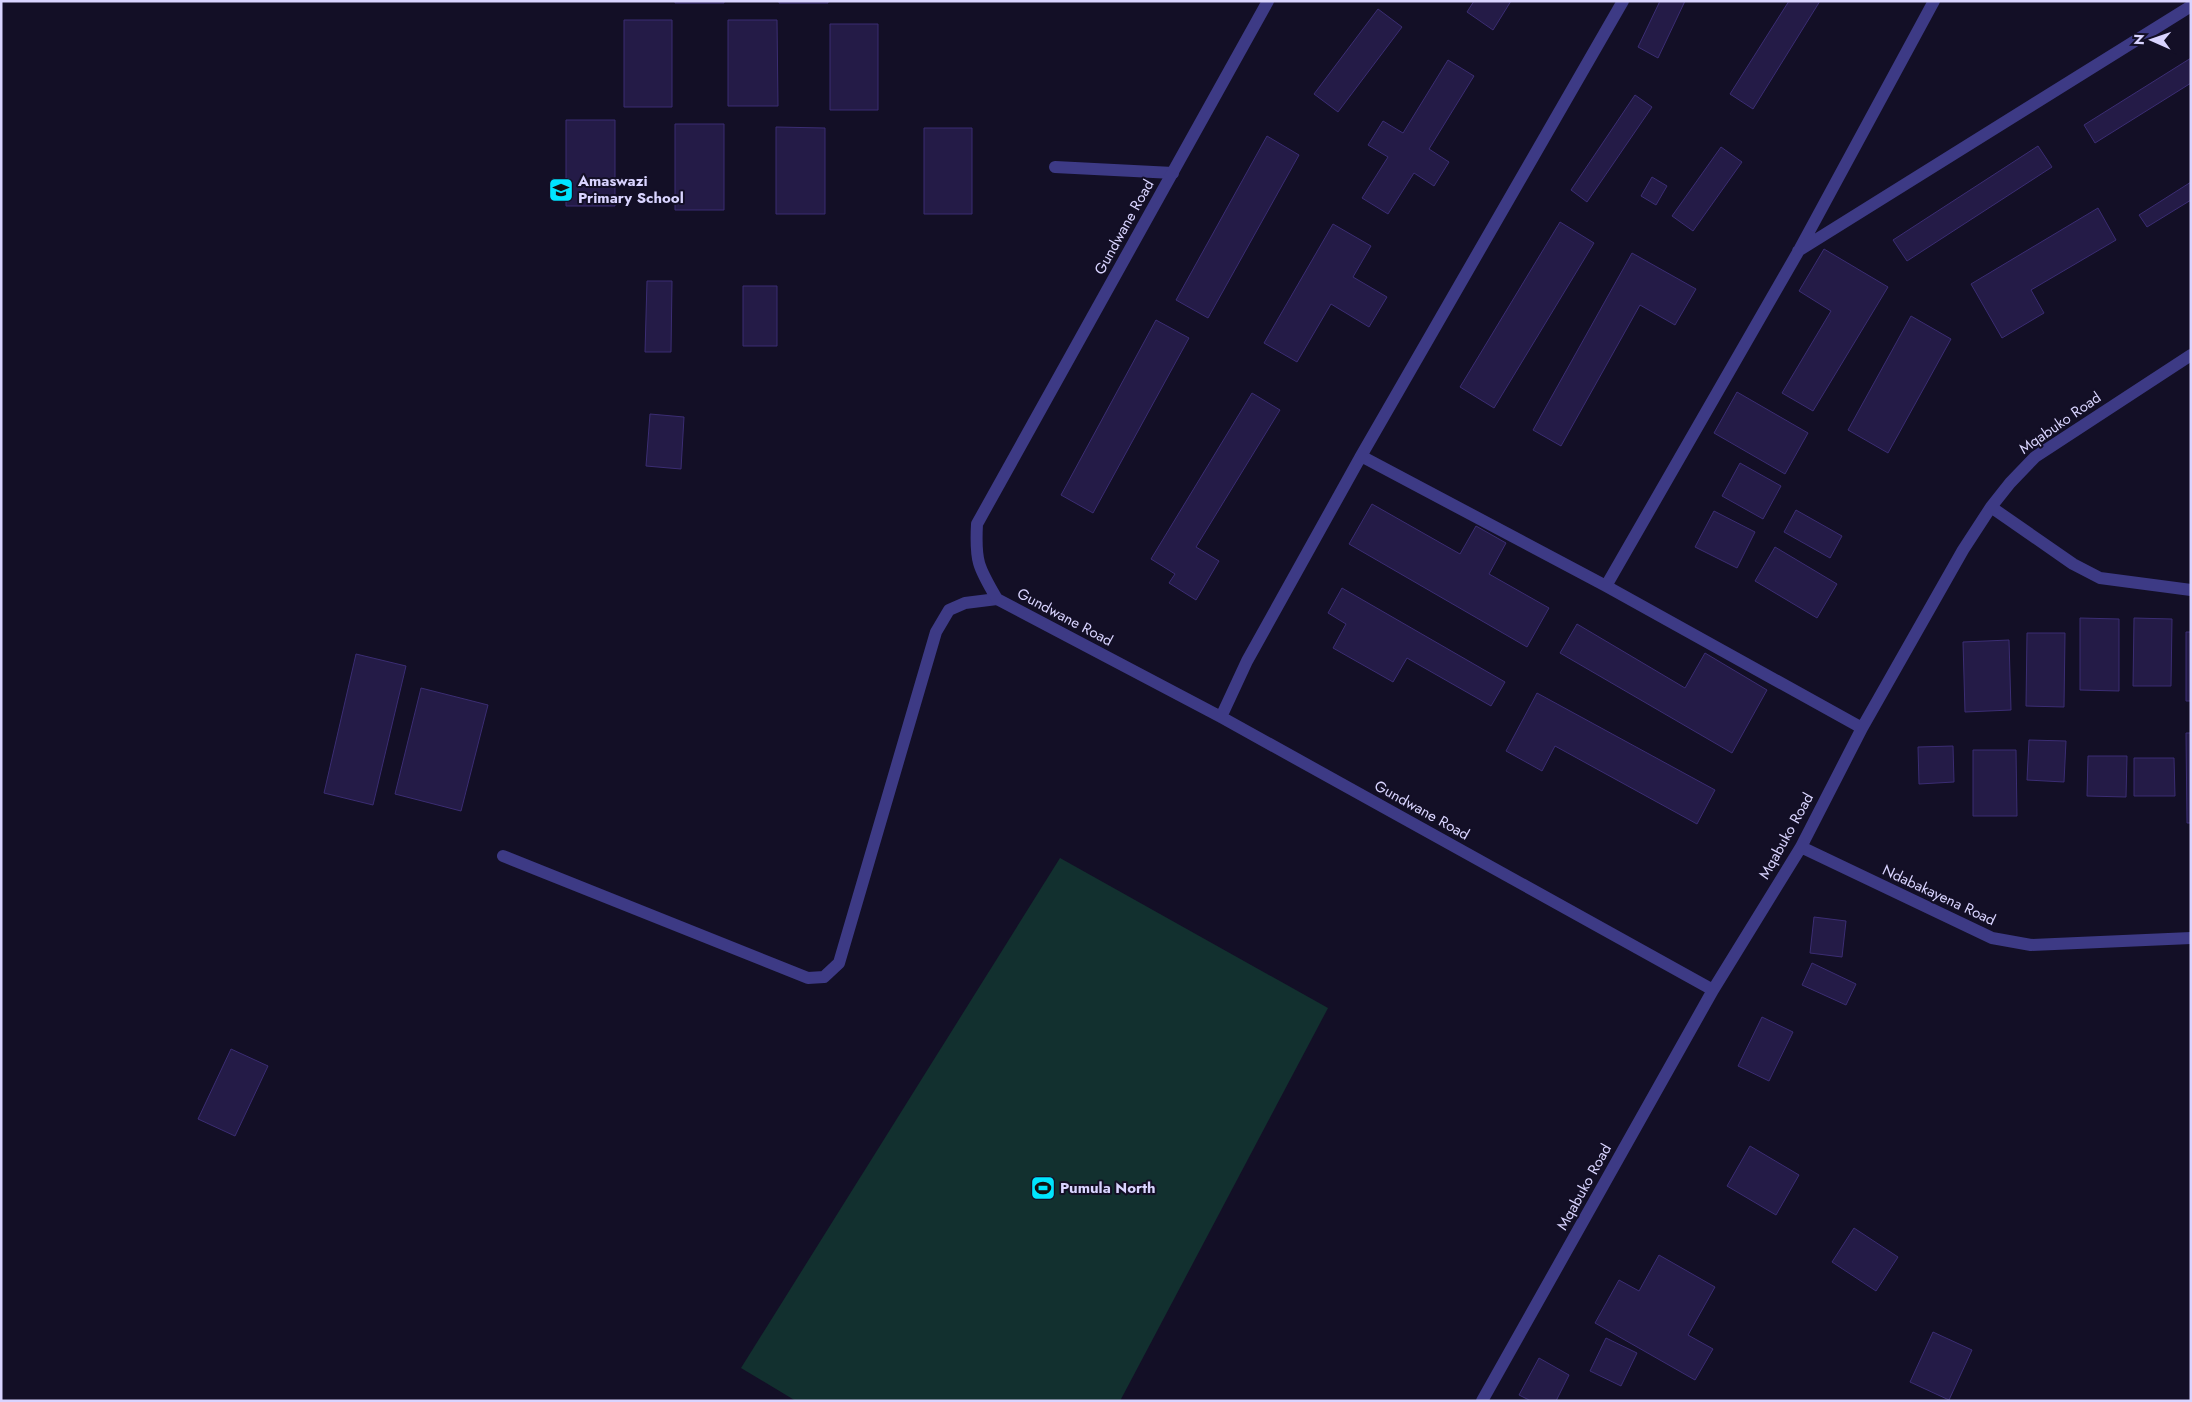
<svg xmlns="http://www.w3.org/2000/svg" width="2192" height="1402" font-family="Jost,sans-serif">
<rect width="100%" height="100%" fill="#130f26"/>
<!-- green -->
<path fill="#12302f" d="M1060,858l268,150 -208,393h-324l-55,-33z"/>
<!-- building -->
<path fill="#241b47" stroke="#3b2d73" d="M675,1h49v2h-49z
M779,1h49v2h-49z
M1474,1h37l-18,29 -26,-18z
M1660,1h25l-27,57 -20,-11z
M1789,1h31l-67,108 -23,-15z
M1378,9l24,18 -64,85 -24,-18z
M624,20h48v87h-48z
M728,20h49l1,86h-50z
M830,24h48v86h-48z
M2191,58v25l-96,60 -11,-18z
M1448,60l26,16 -45,73 20,13 -15,24 -20,-13 -26,41 -26,-16 26,-41 -20,-12 15,-24 20,12z
M1635,95l17,12 -65,95 -16,-12z
M566,120h49v86h-49z
M675,124h49v86h-49z
M776,127l49,1v86h-49z
M924,128h48v86h-48z
M1267,136l32,19 -91,163 -32,-18z
M2038,146l14,21 -145,94 -14,-21z
M1721,147l21,15 -49,69 -21,-15z
M1652,177l15,9 -11,19 -15,-9z
M2191,182v18l-44,27 -8,-12z
M2098,208l18,32 -85,50 13,23 -42,25 -31,-54z
M1560,222l34,21 -100,165 -34,-21z
M1333,224l38,22 -18,31 34,20 -18,30 -38,-23 -34,58 -33,-19z
M1824,249l64,38 -75,124 -31,-18 49,-82 -32,-20z
M1632,253l64,36 -21,36 -35,-20 -79,141 -28,-16z
M647,281h25l-1,71h-26z
M743,286h34v60h-34z
M1911,316l40,23 -63,114 -40,-23z
M1156,320l33,18 -96,175 -32,-18z
M1737,392l71,41 -23,41 -71,-41z
M1252,393l28,17 -84,137 23,14 -23,39 -27,-17 6,-9 -24,-15z
M650,414l34,3 -3,52 -35,-3z
M1740,463l41,23 -18,33 -41,-23z
M1372,504l88,50 16,-28 30,17 -17,31 60,34 -22,39 -178,-103z
M1796,510l46,26 -12,22 -46,-26z
M1714,511l41,21 -18,36 -42,-21z
M1775,547l62,37 -20,34 -62,-37z
M1342,588l163,94 -14,24 -84,-48 -14,24 -60,-34 13,-24 -18,-11z
M2080,618l39,1v72l-39,-1z
M2134,618l38,1 -1,67h-38z
M1577,624l108,64 20,-35 62,37 -35,63 -172,-100z
M2186,632h5v69h-5z
M2027,633h38l-1,74 -38,-1z
M2009,640l2,70 -46,2 -2,-70z
M356,654l50,12 -33,139 -49,-12z
M421,688l67,17 -27,106 -66,-17z
M1537,693l178,97 -18,34 -142,-78 -13,25 -36,-20z
M2186,733h5v90h-4z
M2029,740l37,1 -2,41 -37,-2z
M1953,746l1,36 -35,2 -1,-37z
M1973,750h43l1,66h-44z
M2088,756h39l-1,41 -39,-1z
M2134,758h40l1,38h-41z
M1814,917l32,4 -4,36 -32,-4z
M1812,963l44,21 -10,21 -44,-20z
M1762,1017l31,15 -24,49 -31,-15z
M231,1049l37,17 -33,70 -37,-17z
M1750,1146l49,29 -23,40 -49,-29z
M1854,1228l44,29 -22,34 -44,-29z
M1659,1255l56,32 -27,48 25,14 -18,31 -100,-57 24,-43 20,11z
M1933,1332l39,18 -23,50 -39,-18z
M1606,1338l31,15 -16,33 -31,-15z
M1539,1358l30,17 -13,26h-25l-12,-6z"/>
<g fill="none" stroke-linecap="round" stroke-linejoin="round">
<!-- service -->
<path stroke="#3d3a85" stroke-width="12" d="M1055,167l118,6
M503,856l305,122 16,-1 15,-14 97,-331 13,-22 16,-7 32,-4"/>
<!-- minor -->
<path stroke="#3d3a85" stroke-width="12" d="M1268,1l-291,523c-2,37 1,43 20,75l224,118 492,273
M1798,251l393,-245
M1361,456l245,130 256,142
M1991,507l82,57 27,14 91,12
M1606,586l192,-334 136,-251
M1221,717l26,-56 114,-205 262,-455
M1801,847l191,91 39,7 160,-7
M1482,1401l231,-411 88,-143 61,-119 101,-178 28,-43 19,-24 25,-26 156,-102"/>
</g>
<!-- icons -->
<defs>
<symbol id="school-square" viewBox="-11 -11 22 22"><rect x="-9" y="-9" width="18" height="18" rx="4" fill="#00e5ff" stroke="#130f26"/><path d="M0-5L7-2L0 1L-7-2ZM-4 1L0 2.5L4 1V4Q0 6-4 4Z" fill="#111"/></symbol>
<symbol id="stadium-square" viewBox="-11 -11 22 22"><rect x="-9" y="-9" width="18" height="18" rx="4" fill="#00e5ff" stroke="#130f26"/><path d="M0-5a6.5 5 0 1 0 0 10a6.5 5 0 1 0 0-10ZM-3.5-1.8h7v3.6h-7Z" fill="#111"/></symbol>
</defs>
<g fill-rule="evenodd">
<use href="#school-square" x="547" y="176" width="28" height="28"/>
<use href="#stadium-square" x="1029" y="1174" width="28" height="28"/>
</g>
<g text-anchor="middle" stroke-width="4" stroke-linejoin="round" paint-order="stroke">
<!-- poi labels -->
<g font-size="15" font-weight="bold" fill="#d9d4ff" stroke="#130f26" text-anchor="start">
<text x="578" y="186">Amaswazi<tspan x="578" dy="17">Primary School</tspan></text>
<text x="1060" y="1193">Pumula North</text>
</g>
<!-- street labels -->
<g font-size="15" fill="#d9d4ff" stroke="#130f26">
<text transform="translate(1124 227) rotate(-61)" y="5">Gundwane Road</text>
<text transform="translate(2060 423) rotate(-35)" y="5">Mqabuko Road</text>
<text transform="translate(1065 617) rotate(28)" y="5">Gundwane Road</text>
<text transform="translate(1422 810) rotate(29)" y="5">Gundwane Road</text>
<text transform="translate(1786 836) rotate(-61)" y="5">Mqabuko Road</text>
<text transform="translate(1939 895) rotate(25)" y="5">Ndabakayena Road</text>
<text transform="translate(1584 1187) rotate(-61)" y="5">Mqabuko Road</text>
</g>
</g>
<!-- border -->
<rect width="2192" height="1402" fill="none" stroke="#d9d4ff" stroke-width="5"/>
<!-- north arrow -->
<g transform="translate(2152 40) rotate(272)" stroke="#130f26" stroke-width="4" paint-order="stroke">
<path d="M0-4L9 19L0 12L-9 19Z" fill="#d9d4ff"/>
<text y="-8" font-size="14" font-weight="bold" text-anchor="middle" fill="#d9d4ff">N</text>
</g>
</svg>
